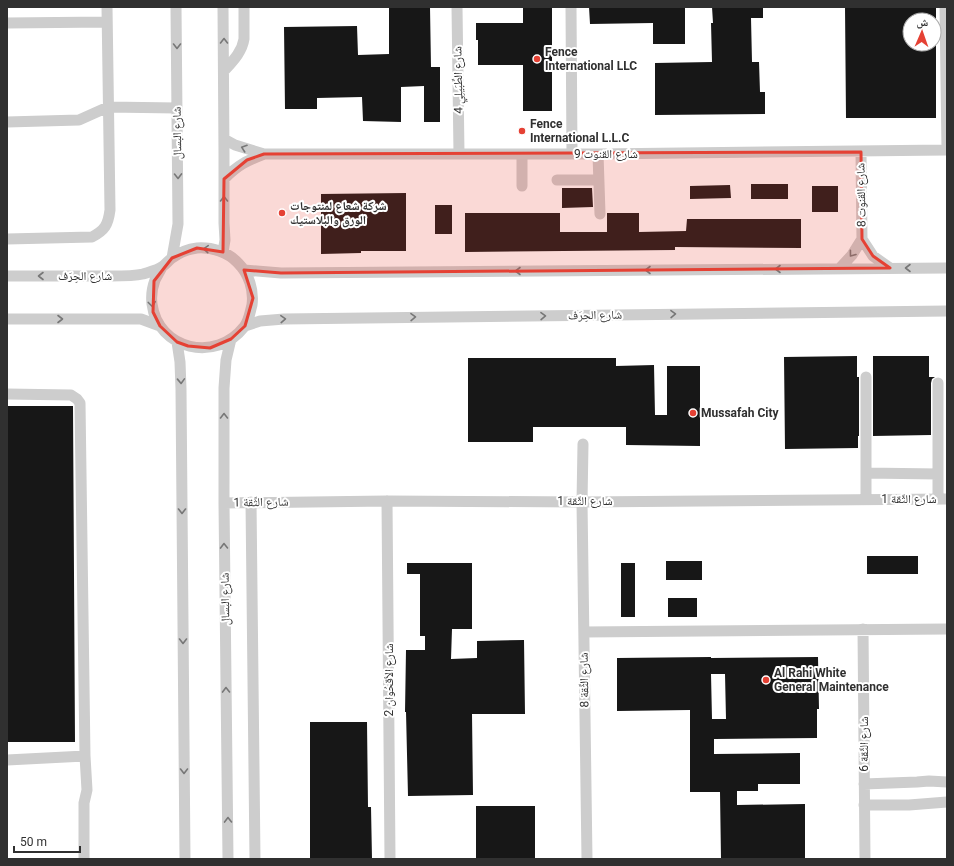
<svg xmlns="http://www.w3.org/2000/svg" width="954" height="866" font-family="Roboto,'Noto Naskh Arabic',sans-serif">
<rect width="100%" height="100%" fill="#fff"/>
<!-- building -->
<path fill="#171717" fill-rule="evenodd" d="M389,7h41l1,60h9v55h-16v-36l-23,1v35l-38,-1 -1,-24 -45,1v11h-32l-1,-82 73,-1 1,29 31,-1z
M523,7h29v104h-29v-46h-45v-25h-2v-17h47z
M589,7h96v37h-32v-21l-63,1z
M712,7h51v11h-12l1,44h7l1,30h5v22l-110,1v-52l57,-1 -1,-39h2z
M845,7h91v13h-26v24h26v74h-90z
M751,184h37v15h-37z
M730,185l1,13 -41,1v-13z
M812,186h26v26h-26z
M562,188h30l1,19 -31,1z
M406,193v58h-45v2l-40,1v-60z
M435,205h17v29h-17z
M465,213h95v19h47v-19h32v19l47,-1 1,-12h114v29l-126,-1v3l-210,2z
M857,356v21h2v59h-1v12l-73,1 -1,-92z
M873,356h56v21h6l-3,2 -1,4v52l-58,1z
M468,358h148v8l38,-1 1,50h12v-49h33v80l-74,-1v-18h-93v15h-65z
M7,406h66l2,336h-68z
M867,556h51v18h-51z
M666,561h36v19h-36z
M407,563h65v66h-20l-1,30 26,-1v-17l47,-1 1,74h-53l1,81 -65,1 -2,-84h-1l1,-62h19v-14h-5v-62h-13z
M621,563h14v54h-14z
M668,598h29v19h-29z
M711,657v1l107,-1 1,52h-2v29l-103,1v15l86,-1v31h-42v7h-21v14l68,-1v55h-84l-1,-67h-30v-82l-73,1v-53zM711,674h14l1,45h-14z
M310,722h57l1,85h3l1,52h-62z
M476,806h59v53h-59z"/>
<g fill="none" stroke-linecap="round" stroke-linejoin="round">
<!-- minor -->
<path stroke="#cdcdcd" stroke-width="11" d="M457,7l2,147
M571,7l1,147
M945,7l2,143
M7,23l100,-1
M224,71c9,-10 18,-19 20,-32v-32
M7,122l72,-2 29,-13 69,1
M224,139l11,6 29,9h334l349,-4
M522,154v32
M598,154l2,60
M224,179c14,-14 22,-18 40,-25
M557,180h42
M7,239l85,-2c13,-7 16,-12 18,-27l-3,-203
M862,239l11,17 17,12
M223,252l2,-12 -1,-17v-69l-1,-147
M172,258l6,-34 -2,-217
M840,268l12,-13 10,-16 -1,-87
M244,270l37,3 666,-5
M7,276c29,0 59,0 88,0 14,0 35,1 48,-2 6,-2 15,-4 20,-8 3,-2 6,-6 9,-8 7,-5 16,-9 25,-10 15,-1 31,4 41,15 11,11 16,27 14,42 -2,7 -3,16 -8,22 -28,36 -86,23 -92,-23 -1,-8 0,-16 3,-24 2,-4 5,-9 7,-13
M7,319h134l19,7
M245,326l15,-5 24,-2 663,-8
M177,342l3,20 1,27 4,470
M866,377v122
M7,394l64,1 6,4 3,4 5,353 2,34 -3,13v56
M583,444l-1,58 5,357
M866,473l72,1
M938,499v-116
M387,501l3,358
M251,502l4,357
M224,503l163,-2 195,1 365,-3
M863,629l2,230
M584,632l363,-3
M7,760l78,-4
M864,784l53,-2 12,-1 18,1
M864,805h45l38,-3
M228,859l-4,-356v-115l2,-28 5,-21"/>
</g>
<!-- one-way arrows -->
<defs><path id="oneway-chevron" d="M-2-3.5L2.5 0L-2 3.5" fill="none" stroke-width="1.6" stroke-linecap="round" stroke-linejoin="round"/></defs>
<g stroke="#777">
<use href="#oneway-chevron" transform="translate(224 41) rotate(-90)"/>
<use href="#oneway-chevron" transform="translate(177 46) rotate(90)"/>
<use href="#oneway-chevron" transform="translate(244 148) rotate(-161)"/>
<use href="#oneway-chevron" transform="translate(178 176) rotate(89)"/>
<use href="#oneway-chevron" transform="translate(224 199) rotate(-90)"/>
<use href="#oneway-chevron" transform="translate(206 249) rotate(-176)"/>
<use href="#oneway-chevron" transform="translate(852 254) rotate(127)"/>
<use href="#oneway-chevron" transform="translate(908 268) rotate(180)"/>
<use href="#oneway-chevron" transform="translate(778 269) rotate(180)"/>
<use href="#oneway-chevron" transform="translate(648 270) rotate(180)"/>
<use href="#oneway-chevron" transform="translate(518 271) rotate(180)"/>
<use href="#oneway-chevron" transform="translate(41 276) rotate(180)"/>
<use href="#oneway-chevron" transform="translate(152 304) rotate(83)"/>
<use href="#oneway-chevron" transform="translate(673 314) rotate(-1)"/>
<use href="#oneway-chevron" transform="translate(543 316) rotate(-1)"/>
<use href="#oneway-chevron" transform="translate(413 317) rotate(-1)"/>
<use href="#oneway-chevron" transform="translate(60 319)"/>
<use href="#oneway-chevron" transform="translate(283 319) rotate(-3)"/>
<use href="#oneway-chevron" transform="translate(181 381) rotate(88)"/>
<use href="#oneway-chevron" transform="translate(224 416) rotate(-90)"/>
<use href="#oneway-chevron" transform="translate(182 511) rotate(90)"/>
<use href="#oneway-chevron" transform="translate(224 546) rotate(-91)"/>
<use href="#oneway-chevron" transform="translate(183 641) rotate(90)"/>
<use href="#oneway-chevron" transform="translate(226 690) rotate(-91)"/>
<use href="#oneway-chevron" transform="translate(184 771) rotate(90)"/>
<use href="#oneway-chevron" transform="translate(228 820) rotate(-91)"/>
</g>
<!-- marked area -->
<path fill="#e54134" fill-opacity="0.2" stroke="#e54134" stroke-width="3" stroke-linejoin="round" d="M861,152l1,87 11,17 17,12 -609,5 -37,-3 9,28 -8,28 -14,13 -21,9 -22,-2 -11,-4 -17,-16 -7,-14 1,-31 18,-23 25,-10 26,4 1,-73 23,-19 17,-6z"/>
<!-- markers -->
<g fill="#e54134" stroke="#fff" stroke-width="1.5">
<circle cx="537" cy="59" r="4"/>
<circle cx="522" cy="131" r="4"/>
<circle cx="282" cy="213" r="4"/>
<circle cx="693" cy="413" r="4"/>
<circle cx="766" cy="680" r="4"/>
</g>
<g text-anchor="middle" stroke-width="4" stroke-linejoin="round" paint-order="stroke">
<!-- poi labels -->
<g font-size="12" font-weight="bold" fill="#303030" stroke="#fff" text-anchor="start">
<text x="545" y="56">Fence<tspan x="545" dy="14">International LLC</tspan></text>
<text x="530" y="128">Fence<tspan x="530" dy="14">International L.L.C</tspan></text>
<text x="290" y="210">شركة شعاع لمنتوجات<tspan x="290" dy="14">الورق والبلاستيك</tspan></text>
<text x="701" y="417">Mussafah City</text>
<text x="774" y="677">Al Rahi White<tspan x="774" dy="14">General Maintenance</tspan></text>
</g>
<!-- street labels -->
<g font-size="12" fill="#303030" stroke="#fff">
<text transform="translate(458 80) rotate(-91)" y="4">شارع الطِّبَيلِي 4</text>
<text transform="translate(177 133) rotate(-91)" y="4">شارع البسال</text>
<text x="606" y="158">شارع القنوت 9</text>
<text transform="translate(861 195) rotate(-91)" y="4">شارع القنوت 8</text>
<text x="85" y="280">شارع الحِرَف</text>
<text transform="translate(595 315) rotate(-1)" y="4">شارع الحِرَف</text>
<text x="909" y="503">شارع الثِّقة 1</text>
<text x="585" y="505">شارع الثِّقة 1</text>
<text transform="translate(261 502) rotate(-1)" y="4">شارع الثِّقة 1</text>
<text transform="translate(225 599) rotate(-91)" y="4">شارع البسال</text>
<text transform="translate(389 680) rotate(-90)" y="4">شارع الأقحُوان 2</text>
<text transform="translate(584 680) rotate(-91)" y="4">شارع الثِّقة 8</text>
<text transform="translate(864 744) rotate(-90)" y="4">شارع الثِّقة 6</text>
</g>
</g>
<!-- border -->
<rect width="954" height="866" fill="none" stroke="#303030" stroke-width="16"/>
<!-- north arrow -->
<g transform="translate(922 32) rotate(2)"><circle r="19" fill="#ffffff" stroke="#acacac"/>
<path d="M0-3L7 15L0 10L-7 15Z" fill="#e54134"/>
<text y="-6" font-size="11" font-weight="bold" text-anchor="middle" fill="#303030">ش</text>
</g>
<!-- scale -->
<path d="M14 846v6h66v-6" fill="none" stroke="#303030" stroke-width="2"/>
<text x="20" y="846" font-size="12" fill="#303030" stroke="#ffffff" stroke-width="3" paint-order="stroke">50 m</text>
</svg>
